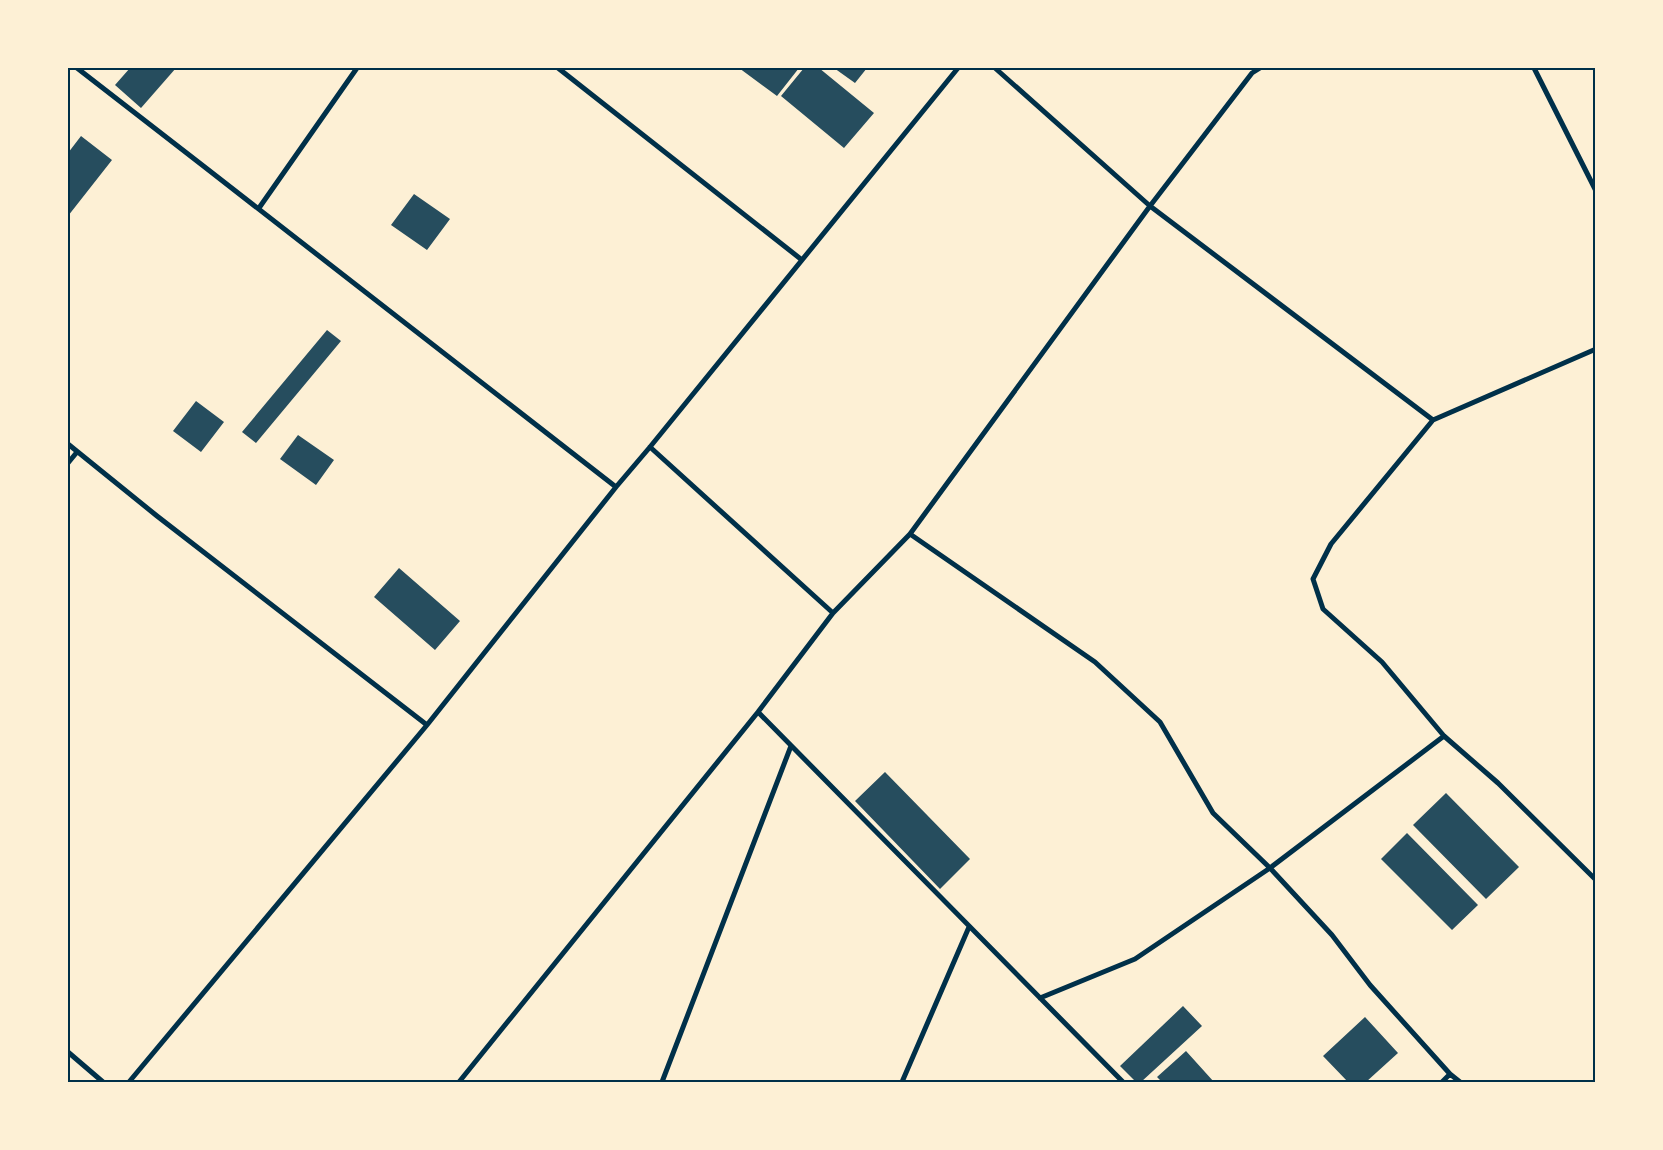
<svg xmlns="http://www.w3.org/2000/svg" width="1663" height="1150" font-family="'PT Sans Narrow',sans-serif">
<rect width="100%" height="100%" fill="#fdf0d5"/>
<!-- building -->
<path fill="#264d5e" d="M130,68h46l-35,40 -26,-23z
M739,68h60l-22,28z
M804,68h15l55,45 -30,35 -63,-52z
M834,68h33l-12,15z
M81,136l31,24 -44,56v-63z
M414,194l36,25 -23,31 -36,-25z
M327,330l14,11 -85,102 -14,-11z
M196,401l28,21 -23,30 -28,-21z
M298,435l36,25 -18,25 -36,-26z
M399,568l61,53 -25,29 -61,-53z
M885,772l85,87 -30,30 -85,-88z
M1446,793l73,74 -33,32 -73,-74z
M1407,833l71,72 -26,25 -71,-71z
M1183,1006l19,20 -61,56h-5l-16,-16z
M1365,1017l33,36 -32,29h-18l-25,-26z
M1186,1051l28,31h-52l-5,-5z"/>
<g fill="none" stroke-linecap="round" stroke-linejoin="round">
<!-- minor -->
<path stroke="#003049" stroke-width="5" d="M77,68c180,139 358,280 539,419
M558,68l244,192
M995,68l155,138 283,214
M1534,68l62,123
M259,208l98,-140
M1596,349l-163,71 -102,124 -18,35 10,30 59,53 62,74 54,47 98,97
M68,444l89,72 270,209
M650,447l183,166
M68,463l9,-11
M910,534l185,128 65,60 53,91 57,55 62,67 38,50 80,89 10,8
M758,712l365,370
M1040,998l95,-39 135,-91 174,-132
M68,1052l35,30
M129,1082l298,-357 189,-238 34,-40 308,-379
M459,1082l299,-370 75,-99 77,-79 240,-328 102,-133 8,-5
M662,1082l129,-336
M902,1082l67,-155
M1442,1082l8,-8"/>
</g>
<!-- border -->
<rect width="1663" height="1150" fill="none" stroke="#fdf0d5" stroke-width="138"/>
<rect x="69" y="69" width="1525" height="1012" fill="none" stroke="#003049" stroke-width="2"/>
</svg>
